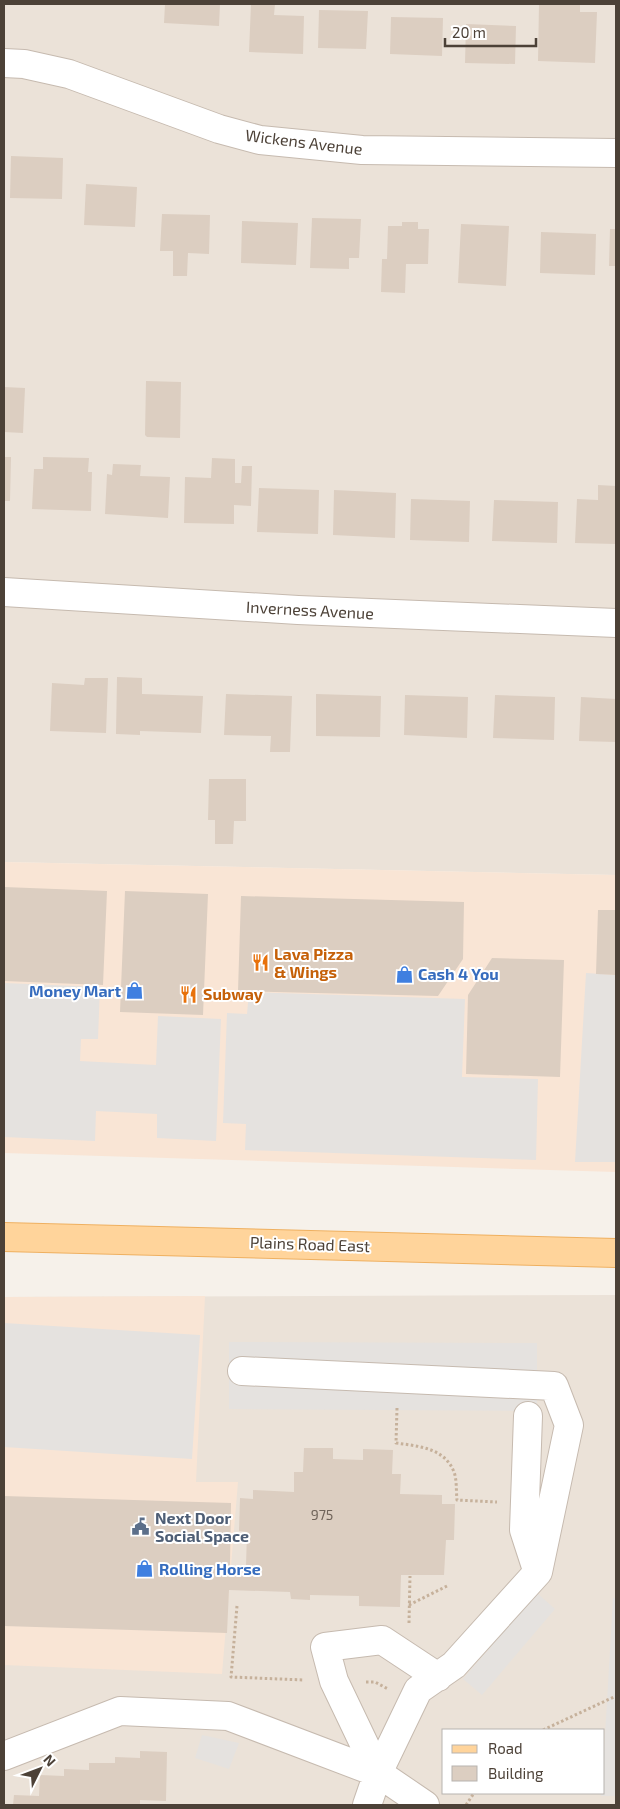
<svg xmlns="http://www.w3.org/2000/svg" width="620" height="1809" font-family="'Exo 2',sans-serif">
<rect width="100%" height="100%" fill="#f6f1ea"/>
<!-- residential -->
<path fill="#ebe2d8" fill-rule="evenodd" d="M4,4h612v871l-612,-13z
M616,1295v510h-612v-508zM444,1730h160v63h-160z"/>
<!-- commercial -->
<path fill="#f9e5d5" d="M4,862l612,13v297l-612,-19z
M205,1296l-9,186h42l-16,192 -218,-9v-368z"/>
<!-- parking -->
<path fill="#e5e2df" d="M586,973l30,2v187h-41z
M4,983l96,4 -2,52h-17l-1,22 76,4 2,-49 63,3 -5,122 -59,-3v-24l-61,-3 -1,30 -91,-4z
M249,992l216,7 -3,78 76,2 -2,81 -291,-10 1,-26 -23,-1 4,-110 20,1z
M4,1323l196,12 -8,124 -188,-12z
M229,1342l308,1v68l-308,-2z
M537,1593l18,16 -73,86 -19,-16z
M613,1598h3v198h-15v-3h3v-40z
M202,1735l37,8 -10,26 -34,-11z"/>
<!-- building -->
<path fill="#dccec1" d="M165,4h55l-1,22 -55,-3z
M251,4h24l-1,11 30,1 -1,38 -54,-2z
M539,4h41v8h17l-2,51 -57,-2z
M319,10l49,1 -2,38 -48,-1z
M391,17l52,1 -1,38 -52,-2z
M466,24l50,2 -1,38 -50,-1z
M11,156l52,2 -1,41 -52,-1z
M86,184l51,3 -2,40 -51,-2z
M162,214l48,1 -1,39 -21,-1 -1,23h-14v-25h-13z
M312,218l49,1 -2,39h-10v11l-39,-1z
M242,221l56,2 -2,42 -55,-2z
M402,222h16v7h11l-1,35h-22l-1,29 -24,-1 1,-33h5l1,-33h14z
M461,224l48,2 -3,60 -48,-3z
M610,229h6v37h-7z
M541,232l55,2 -1,41 -55,-2z
M146,381l35,1 -1,56 -33,-1 -2,-2z
M4,387l21,1 -2,45 -19,-1z
M4,457h7l-1,44h-6z
M43,457l46,1 -1,14h4l-1,39 -59,-2 2,-40h9z
M212,458l23,1v24h6l1,-17h10l-1,40 -17,-1v19l-50,-1 1,-46 26,1z
M113,464l28,1 -1,11 30,1 -2,41 -63,-4 2,-40 5,1z
M598,485l18,1v58l-41,-1 2,-44 21,1z
M259,488l60,2 -1,44 -61,-2z
M334,490l62,3 -1,45 -62,-3z
M411,499l59,2 -1,41 -59,-2z
M494,500l64,2 -1,41 -65,-2z
M117,677l25,1v16l61,2 -2,37 -61,-2v4l-24,-1z
M85,678h23l-2,55 -56,-2 2,-48 32,2z
M226,694l66,2 -2,56h-20l1,-16 -47,-1z
M316,694l65,2 -1,41 -64,-1z
M405,695l63,2 -1,41 -63,-3z
M495,695l60,2 -1,43 -61,-2z
M581,697l35,2v43l-37,-1z
M209,779h37v42h-12l-1,23h-18v-24h-7z
M4,887l103,4 -4,94 -99,-4z
M125,891l83,3 -5,121 -83,-3z
M241,896l223,6 -1,57 -25,37 -200,-5z
M598,910h18v65l-20,-1z
M492,958l72,2 -4,117 -94,-3 2,-79z
M304,1448h29v11l30,1v-11l30,1 -1,24h9l-1,20 42,1v9h13l-1,36h-8l-2,35h-43l-1,32 -41,-1v-10l-49,-1v5l-19,-1 -1,-7 -61,-2 -2,43 -223,-7v-130l227,7 -1,63h16l1,-34 -8,-1 1,-33 13,1v-9l41,2v-20h9z
M140,1751l27,1 -1,49 -26,-1v5h-127l1,-10 25,1 1,-21 24,1v-7l25,1v-7h26v-6l25,1z"/>
<g fill="none" stroke-linecap="round" stroke-linejoin="round">
<defs>
<path id="minor" d="M4,63l20,1 45,10 150,55 41,11 102,10 254,3
M4,592l294,18 318,13
M242,1371l312,15 15,39 -31,147 -84,93 -36,25 -40,83 -11,32
M528,1416l-4,114 13,40
M4,1756l116,-45 108,5 150,57 47,32
M378,1773l-44,-92 -9,-34 57,-7 56,37"/>
<path id="major" d="M4,1237l612,16"/>
</defs>
<!-- minor casing -->
<use href="#minor" stroke="#c6baaf" stroke-width="30"/>
<!-- major casing -->
<use href="#major" stroke="#efb060" stroke-width="30"/>
<!-- path -->
<path stroke="#c6b19b" stroke-width="3" stroke-dasharray="2.5 2.5" stroke-linecap="butt" d="M397,1408l-1,35c22,3 49,5 58,29 3,8 2,19 3,28l40,2
M409,1605l38,-19
M237,1606l-6,71 73,3
M409,1623l1,-47
M366,1682h9l13,7
M543,1730l73,-34
M466,1805l8,-12"/>
<!-- minor -->
<use href="#minor" stroke="#fff" stroke-width="28"/>
<!-- major -->
<use href="#major" stroke="#ffd49b" stroke-width="28"/>
</g>
<!-- icons -->
<defs>
<symbol id="restaurant-bare" viewBox="-9 -9 18 18"><path d="M-5-6h1v4h1v-4h1v4h1v-4h1v5L-1.5 .5V6h-2V.5L-5-1ZM5-6V6H3V1.5H1.5Q1.5-4 5-6Z" fill="#e8710a" stroke="#fff" stroke-width="2.5" paint-order="stroke"/></symbol>
<symbol id="shop-bare" viewBox="-9 -9 18 18"><path d="M-5-2.5h2.3a2.7 3.5 0 0 1 5.4 0H5L5.5 6h-11ZM-1.5-2.5h3a1.5 2.3 0 0 0-3 0Z" fill="#3f7fe0" stroke="#fff" stroke-width="2.5" paint-order="stroke"/></symbol>
<symbol id="civic-bare" viewBox="-9 -9 18 18"><path d="M-.6-6.5H3V-4.5H.6V-3L4-1V1h2V6H-6V1h2V-1L-.6-3ZM-1.2 2.5V6h2.4V2.5Z" fill="#5c6f8a" stroke="#fff" stroke-width="2.5" paint-order="stroke"/></symbol>
</defs>
<g fill-rule="evenodd">
<use href="#restaurant-bare" x="248" y="950" width="25" height="25"/>
<use href="#shop-bare" x="392" y="962" width="25" height="25"/>
<use href="#shop-bare" x="122" y="978" width="25" height="25"/>
<use href="#restaurant-bare" x="176" y="982" width="25" height="25"/>
<use href="#civic-bare" x="128" y="1514" width="25" height="25"/>
<use href="#shop-bare" x="132" y="1556" width="25" height="25"/>
</g>
<g text-anchor="middle" stroke-width="4" stroke-linejoin="round" paint-order="stroke">
<!-- number labels -->
<g font-size="14" fill="#70645a">
<text x="322" y="1520">975</text>
</g>
<!-- street labels -->
<g font-size="16" fill="#4c4137" stroke="#fff">
<text transform="translate(304 142) rotate(7)" y="6">Wickens Avenue</text>
<text transform="translate(310 610) rotate(3)" y="6">Inverness Avenue</text>
<text transform="translate(310 1244) rotate(2)" y="6">Plains Road East</text>
</g>
<!-- food labels -->
<g font-size="16" font-weight="bold" fill="#c56008" stroke="#fff" text-anchor="start">
<text x="274" y="960">Lava Pizza<tspan x="274" dy="18">&amp; Wings</tspan></text>
<text x="203" y="1000">Subway</text>
</g>
<!-- shop labels -->
<g font-size="16" font-weight="bold" fill="#366cbe" stroke="#fff" text-anchor="start">
<text x="418" y="980">Cash 4 You</text>
<text x="121" y="997" text-anchor="end">Money Mart</text>
<text x="159" y="1575">Rolling Horse</text>
</g>
<!-- service labels -->
<g font-size="16" font-weight="bold" fill="#4e5e75" stroke="#fff" text-anchor="start">
<text x="155" y="1524">Next Door<tspan x="155" dy="18">Social Space</tspan></text>
</g>
</g>
<!-- border -->
<rect width="620" height="1809" fill="none" stroke="#4c4137" stroke-width="10"/>
<!-- legend -->
<rect x="442" y="1729" width="162" height="65" fill="#ffffff" stroke="#b7b3af"/>
<rect x="452" y="1745" width="25" height="8" fill="#ffd49b" stroke="#b7b3af"/>
<text x="488" y="1754" font-size="15" fill="#4c4137">Road</text>
<rect x="452" y="1766" width="25" height="15" fill="#dccec1" stroke="#b7b3af"/>
<text x="488" y="1779" font-size="15" fill="#4c4137">Building</text>
<!-- north arrow -->
<g transform="translate(40 1769) rotate(48)" stroke="#ffffff" stroke-width="4" paint-order="stroke">
<path d="M0-4L9 19L0 12L-9 19Z" fill="#4c4137"/>
<text y="-8" font-size="14" font-weight="bold" text-anchor="middle" fill="#4c4137">N</text>
</g>
<!-- scale -->
<path d="M445 38v8h91v-8" fill="none" stroke="#4c4137" stroke-width="2.5"/>
<text x="452" y="38" font-size="15" fill="#4c4137" stroke="#ffffff" stroke-width="4" paint-order="stroke">20 m</text>
</svg>
